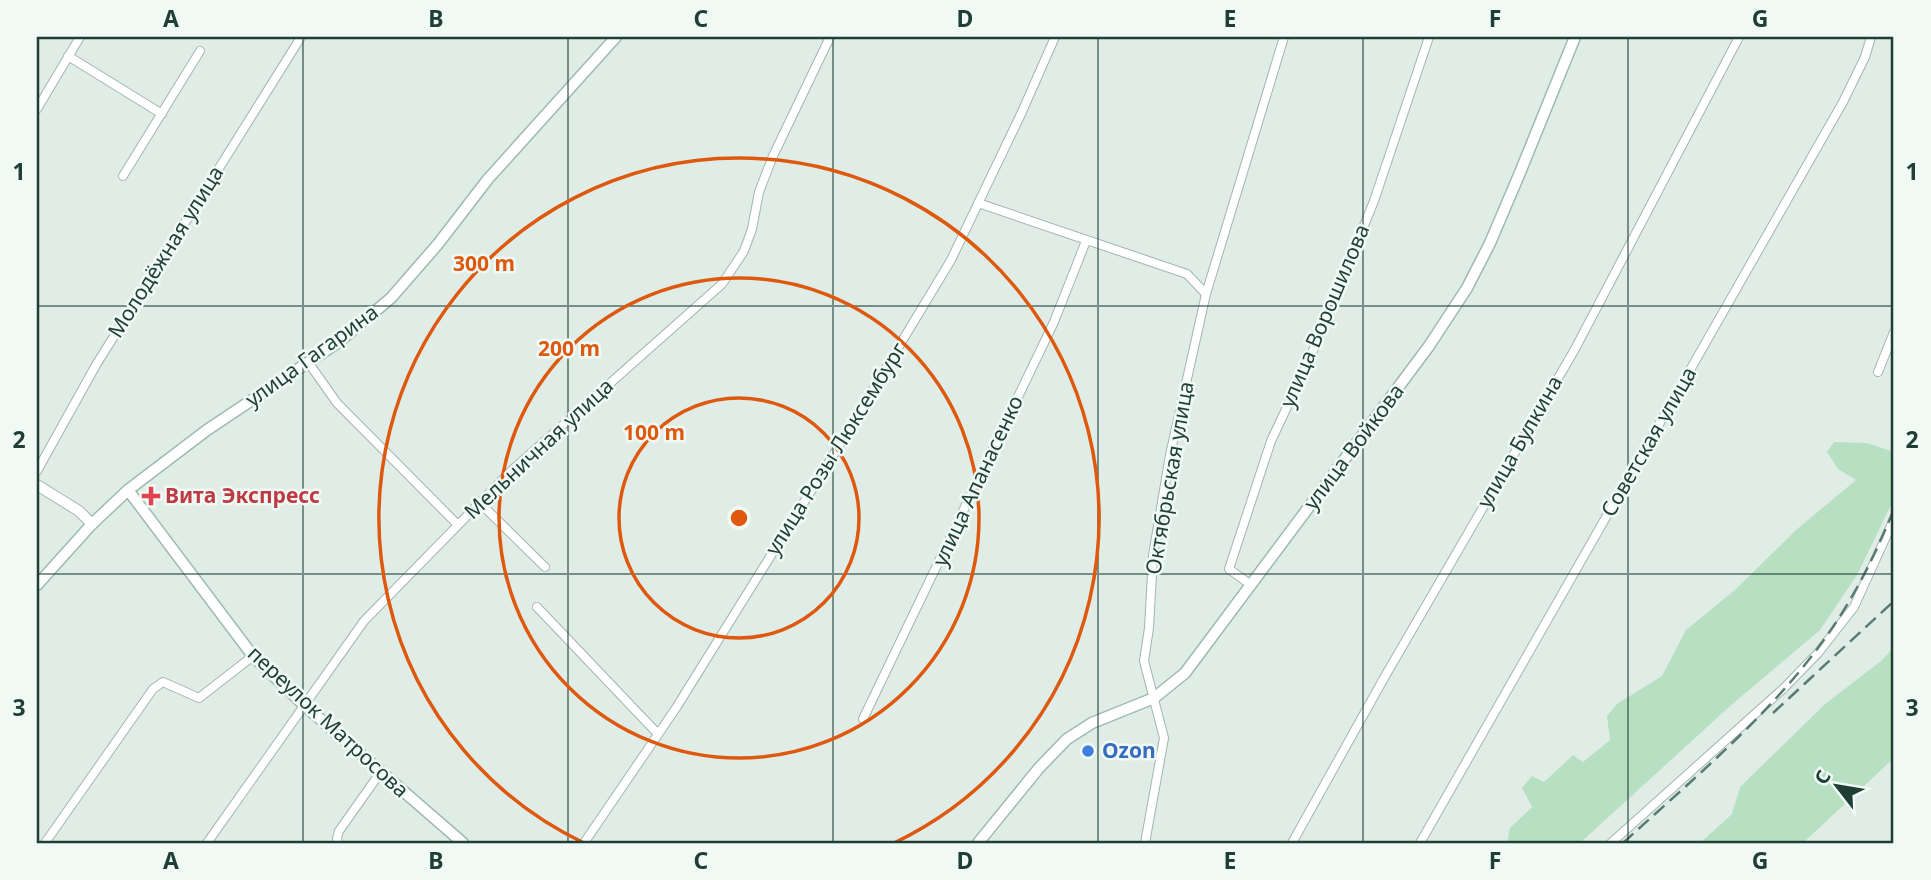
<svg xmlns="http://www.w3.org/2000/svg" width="1931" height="880" font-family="'Noto Sans',sans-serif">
<rect width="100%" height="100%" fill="#e0ede7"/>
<!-- green -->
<path fill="#b6e0c1" d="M1834,442l33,1 27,9 -2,51 -35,72 -37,55 -91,77 -149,136h-73l3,-15 22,-21 -10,-19 10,-12 12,6 29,-27 10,7 27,-22 -3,-24 10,-12 45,-28 24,-46 50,-41 60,-59 60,-50 -18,-11 -11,-17z
M1894,647v111l-91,85h-103l32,-29 8,-27 84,-82 57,-44z"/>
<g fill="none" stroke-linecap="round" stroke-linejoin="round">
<defs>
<path id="minor" d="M68,56l94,58
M37,109l43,-72
M123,176l77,-125
M978,203l209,71 19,20
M308,362l29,41 121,122
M1878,372l16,-40
M37,471l59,-106 205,-328
M480,503l65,64
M1251,585l-22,-16 42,-128 39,-83 64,-157 55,-164
M537,607l121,127
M863,719l191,-397 32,-81
M45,843l108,-154 10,-7 36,16 54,-42
M207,843l157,-222 146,-149 212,-188 22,-33 8,-22 7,-37 14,-36 57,-119
M338,843l-1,-5 2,-7 41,-58
M584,843l92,-135 158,-254 117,-194 70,-146 34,-77
M1145,843l19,-105 -20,-77 5,-33 4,-73 17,-100 36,-161 78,-257
M1292,843l92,-165 191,-329 164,-312
M1420,843l423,-741 22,-45 6,-20
M1611,843l173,-155 34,-35 36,-46 40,-88"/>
<path id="tertiary" d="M37,485l42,26 13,13"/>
<path id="secondary" d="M128,490l125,166 51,49 159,138
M37,585l55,-61 36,-34 79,-60 133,-89 51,-43 47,-54 50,-65 128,-142
M978,843l61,-75 28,-29 25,-16 62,-25 31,-25 244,-327 38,-58 23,-45 29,-68 56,-138"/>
</defs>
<!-- minor casing -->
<use href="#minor" stroke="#a2b5ae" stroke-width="10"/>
<!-- tertiary casing -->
<use href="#tertiary" stroke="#a2b5ae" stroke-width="12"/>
<!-- secondary casing -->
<use href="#secondary" stroke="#9dbaaf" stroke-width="13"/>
<!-- minor -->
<use href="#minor" stroke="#fff" stroke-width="8"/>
<!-- tertiary -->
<use href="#tertiary" stroke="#fff" stroke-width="10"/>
<!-- secondary -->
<use href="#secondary" stroke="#fff" stroke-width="10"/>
<!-- rail -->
<path stroke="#597b71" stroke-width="2.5" stroke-dasharray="14 7" stroke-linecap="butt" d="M1773,713l121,-112
M1623,843c83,-76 177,-152 232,-252 15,-26 28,-55 39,-82"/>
</g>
<!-- grid -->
<path fill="none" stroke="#1f3f36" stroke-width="2" stroke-opacity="0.55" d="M303,37v806M568,37v806M833,37v806M1098,37v806M1363,37v806M1628,37v806M37,306h1857M37,574h1857"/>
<!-- distance rings -->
<g fill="none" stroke="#de580e" stroke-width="3.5">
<circle cx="739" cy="518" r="120"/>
<circle cx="739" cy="518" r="240"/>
<path d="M584 843A360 360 0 1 1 894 843"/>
</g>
<!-- markers -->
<path fill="#e0444e" stroke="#f1f9f5" stroke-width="2.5" d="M147.5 485.5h7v7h7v7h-7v7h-7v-7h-7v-7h7z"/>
<circle fill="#3f7fe0" stroke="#f1f9f5" stroke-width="2.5" cx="1088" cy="751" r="7"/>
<g text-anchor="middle" stroke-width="5" stroke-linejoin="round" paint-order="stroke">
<!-- street labels -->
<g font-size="21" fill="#1f3f36" stroke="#f1f9f5">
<text transform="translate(166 252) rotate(-58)" y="7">Молодёжная улица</text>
<text transform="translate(1325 316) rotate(-67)" y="7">улица Ворошилова</text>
<text transform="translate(312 356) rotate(-36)" y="7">улица Гагарина</text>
<text transform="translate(1520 442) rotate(-60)" y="7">улица Булкина</text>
<text transform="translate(1649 442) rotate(-60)" y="7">Советская улица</text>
<text transform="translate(1354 447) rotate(-53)" y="7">улица Войкова</text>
<text transform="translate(539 449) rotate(-43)" y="7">Мельничная улица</text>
<text transform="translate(836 449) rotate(-58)" y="7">улица Розы Люксембург</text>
<text transform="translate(1170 478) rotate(-80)" y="7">Октябрьская улица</text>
<text transform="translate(978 481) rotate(-65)" y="7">улица Апанасенко</text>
<text transform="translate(328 722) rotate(43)" y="7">переулок Матросова</text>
</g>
<!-- health labels -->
<g font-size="21" font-weight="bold" fill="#be3a42" stroke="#f1f9f5" text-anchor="start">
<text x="165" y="503">Вита Экспресс</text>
</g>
<!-- shop labels -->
<g font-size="21" font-weight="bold" fill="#366cbe" stroke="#f1f9f5" text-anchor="start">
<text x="1102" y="758">Ozon</text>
</g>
</g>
<circle cx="739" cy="518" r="10" fill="#de580e" stroke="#f1f9f5" stroke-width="3.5"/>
<g font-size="21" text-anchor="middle" font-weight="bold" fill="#de580e" stroke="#f1f9f5" stroke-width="5" stroke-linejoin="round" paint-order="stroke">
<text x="484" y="271">300 m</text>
<text x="569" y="356">200 m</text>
<text x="654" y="440">100 m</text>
</g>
<!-- border -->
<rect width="1931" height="880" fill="none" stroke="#f1f9f5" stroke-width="77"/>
<!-- north arrow -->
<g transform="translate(1837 786) rotate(301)" stroke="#f1f9f5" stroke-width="5" paint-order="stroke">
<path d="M0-5L12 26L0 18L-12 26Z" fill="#1f3f36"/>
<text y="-10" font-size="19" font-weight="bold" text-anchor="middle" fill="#1f3f36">С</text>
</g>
<rect x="38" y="38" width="1854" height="804" fill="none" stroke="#1f3f36" stroke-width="2.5"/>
<g font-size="23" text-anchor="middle" font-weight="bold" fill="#1f3f36">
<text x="171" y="27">A</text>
<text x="436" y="27">B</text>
<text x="701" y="27">C</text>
<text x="965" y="27">D</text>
<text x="1230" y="27">E</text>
<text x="1495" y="27">F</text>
<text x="1760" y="27">G</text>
<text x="19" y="180">1</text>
<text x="1912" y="180">1</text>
<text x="19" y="448">2</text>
<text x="1912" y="448">2</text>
<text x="19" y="716">3</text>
<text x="1912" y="716">3</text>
<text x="171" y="869">A</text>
<text x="436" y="869">B</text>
<text x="701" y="869">C</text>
<text x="965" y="869">D</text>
<text x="1230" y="869">E</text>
<text x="1495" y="869">F</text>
<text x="1760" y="869">G</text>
</g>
</svg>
